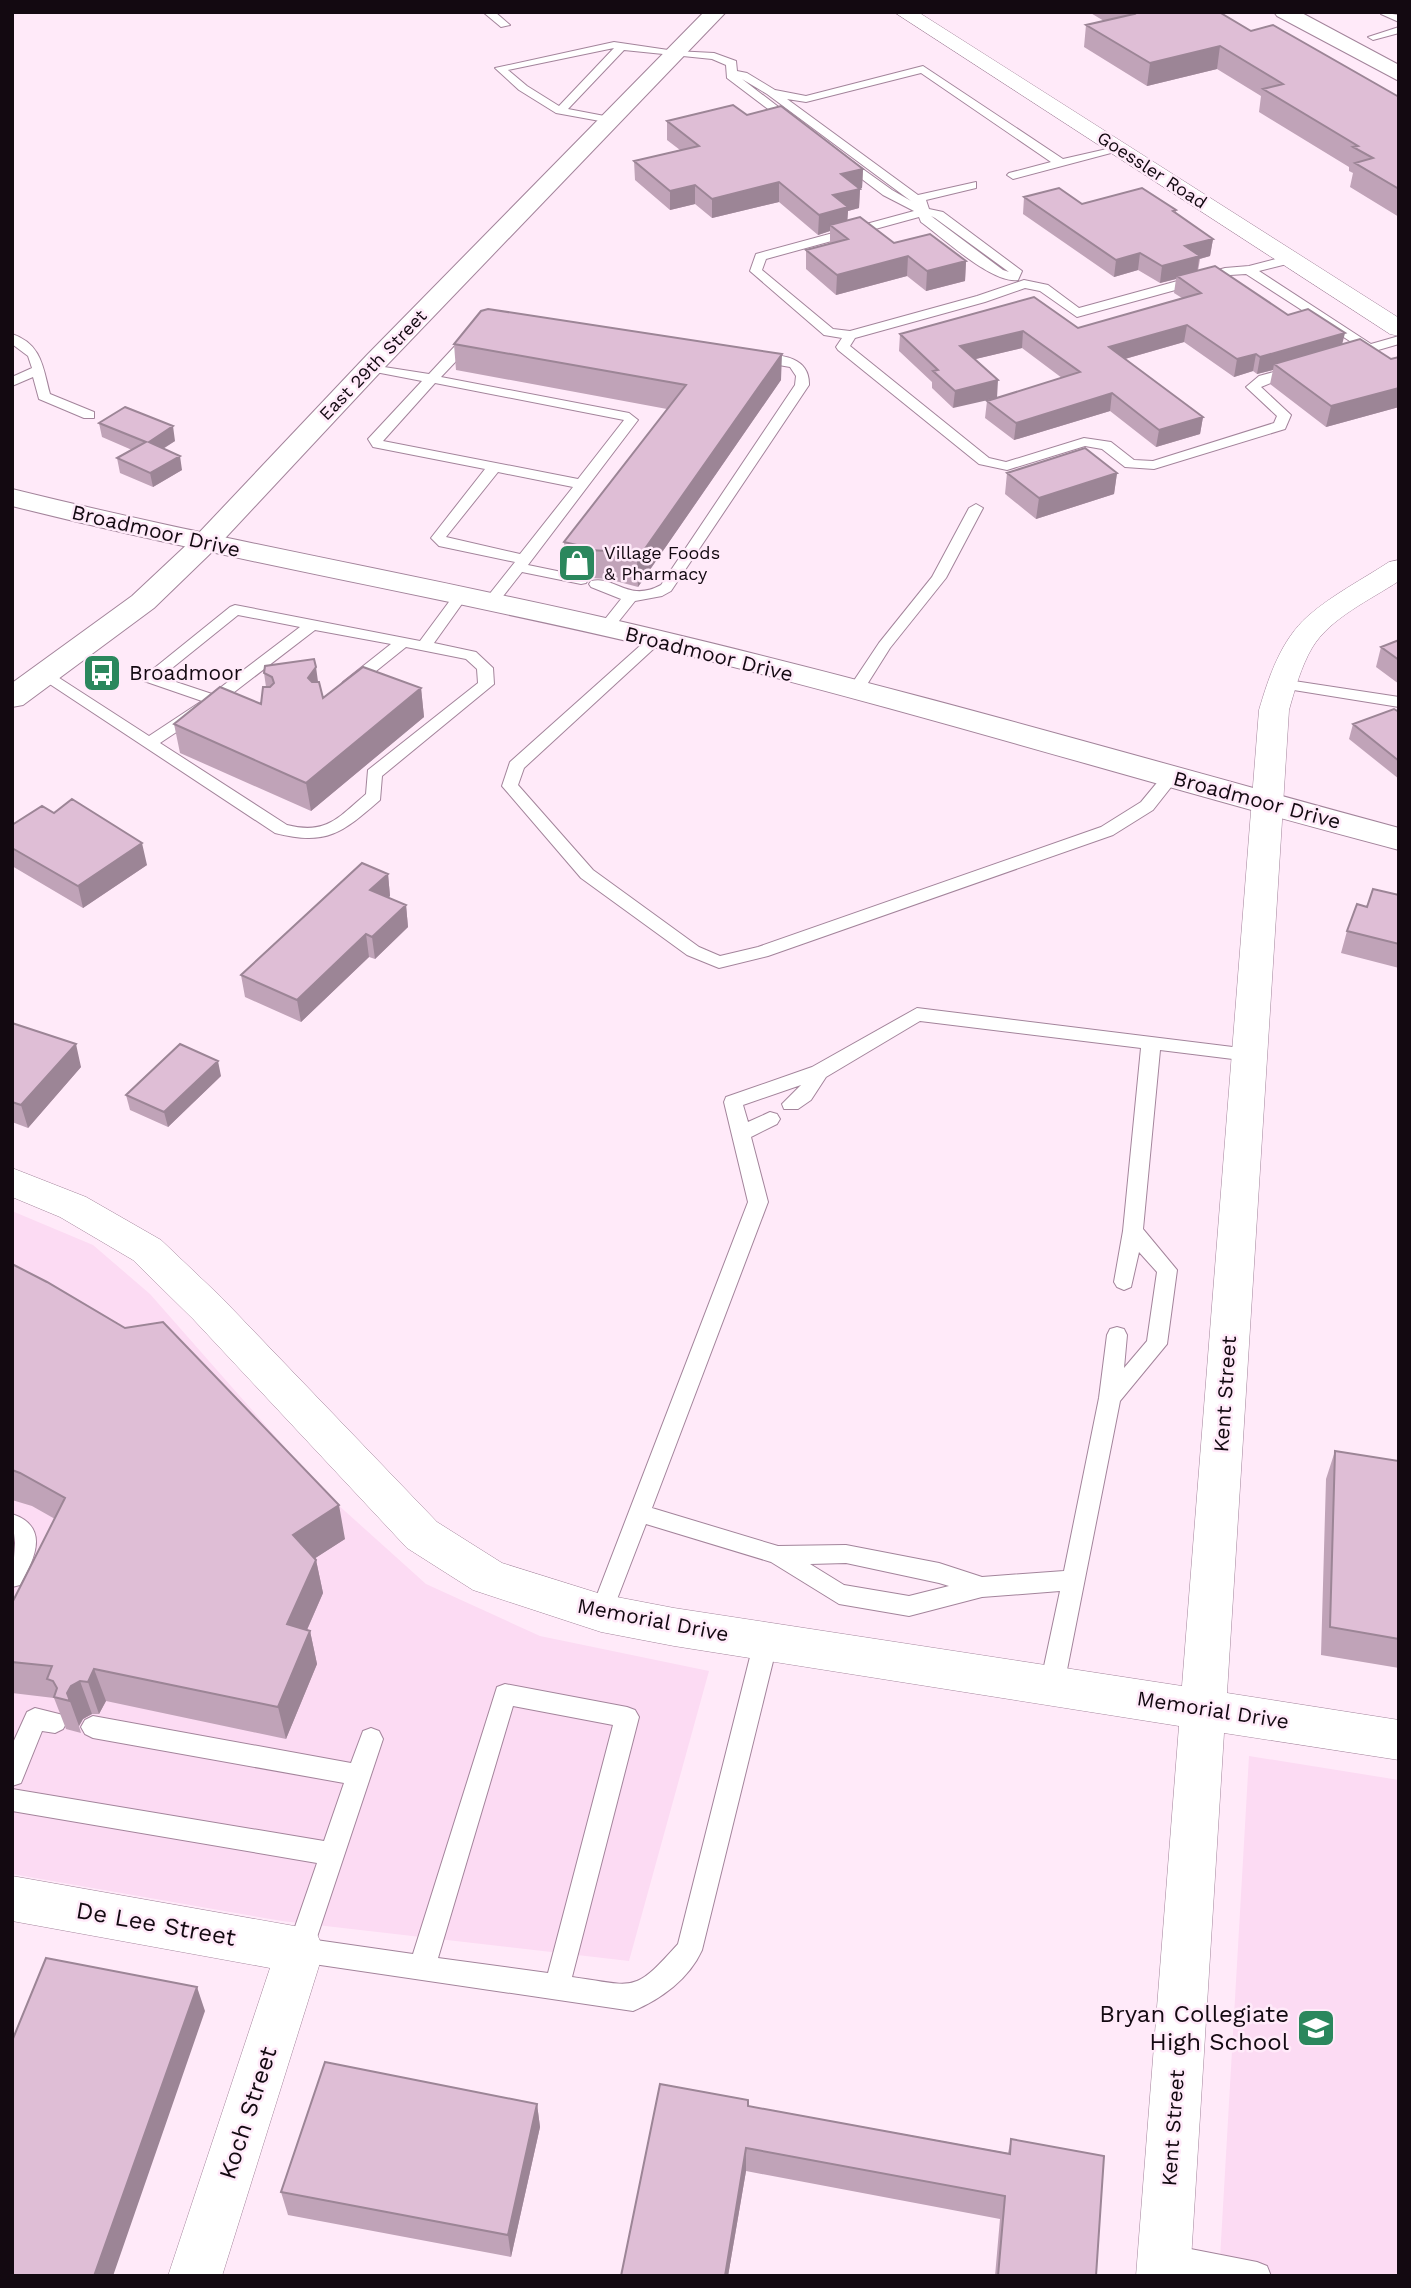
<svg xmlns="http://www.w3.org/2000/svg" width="1411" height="2288" font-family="'Work Sans',sans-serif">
<rect width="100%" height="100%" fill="#ffeaf9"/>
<!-- built -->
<path fill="#fcdbf3" d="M12,1211l81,34 57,49 176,200 100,90 114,52 169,35 -80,290 -347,-40 -270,-47z
M1249,1756l150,24v496h-180z"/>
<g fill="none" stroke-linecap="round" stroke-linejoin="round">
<defs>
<path id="service" d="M483,12h12l15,13 -9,2z
M1380,12l19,3v7l-18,-8z
M1399,27v6l-26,7 -5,-3z
M614,42l61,9 39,2 22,8 1,10 10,2 28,17 31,6 117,-30 140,93 57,-13 6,3 -113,30 -6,-4 2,-2 42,-11 -130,-89 -115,29 -19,-3 131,96 58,-13v6l-50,12 3,9 14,3 79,59 -4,9c-26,4 -76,-43 -97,-58l-2,-5 -153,42 -4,11 71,59 17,2 127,-35 47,-16 24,5 31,23 146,-40 24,-2 42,-11 6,4 -2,3 -36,9 112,73 28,-8v8l-52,15 -5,-1v-6l17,-5 -113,-73 -16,1 -153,42 -37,-26 -15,-3 -40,14 -130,36 -5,8 139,112 17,4 78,-24 27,4 23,18 19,1 121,-38 3,-7 -31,-29 13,-11 36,-10 7,4 -41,17 30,28 -6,14 -131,40 -29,-2 -23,-18 -17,-3 -78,24 -28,-6 -141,-114 -2,-3 6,-9 -18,-3 -74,-64 6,-17 158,-43 -31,-16 -45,-34v-4h8l46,33 19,11 -144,-107 -25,-15 56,43 -10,2 -61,-46 -1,-13 -14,-6 -88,-9 -56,59 47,9 2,2 -6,3 -55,-10 -37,-23 -24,-22zM614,48l-55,58 -32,-20 -19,-16zM931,216l4,2 74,54 -6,-2z
M473,331l6,4 -1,3 -37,39 188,36 9,7 -110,145 58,12 2,3 -2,3 -5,1 -59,-12 -25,32h-10l-3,-3 31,-39 -76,-16 -8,-8 54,-69 -112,-22 -5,-8 54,-58 -57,-11v-6l64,10 39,-42zM435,383l189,37 -46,59 -195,-38zM498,472l75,15 -53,67 -74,-17z
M12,334c30,10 31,34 38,60l44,18v6h-10l-45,-19 -6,-22 -21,9v-9l20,-9 -4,-12 -16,-12z
M755,353c23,2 55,2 54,32l-138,206 -9,5 -27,5 -24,30h-10l-3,-3 23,-29 -30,-12 -2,-3 2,-3c24,-6 37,22 70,4l134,-200 1,-9 -6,-9 -40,-7v-6z
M976,504l7,4 -37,70 -56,70 -29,46h-12l-2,-3 32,-48 53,-66 37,-69z
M462,590l7,4 -35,49 42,9 17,16 1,16 -112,92 -2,24c-38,33 -53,46 -105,33l-239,-158 2,-3h12l99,64 53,-35 -58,-20 -2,-3 88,-71 5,-2 185,36 37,-50zM238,615l62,12 -88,67 -51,-17zM315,630l76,14 -48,38 -2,3 2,3h12l51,-41 60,12 11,10 1,14 -110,87 -2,24c-28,24 -40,41 -79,31l-127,-82 60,-40z
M656,634l8,5 -3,3 -137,126 -6,17 75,85 106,77 21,9 38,-9 343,-120 40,-25 24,-29h12l2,4 -26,33 -40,25 -345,121 -49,12 -32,-13 -106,-77 -79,-92 8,-24 141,-126z
M1281,679l118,18v10l-124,-20 -2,-3z
M917,1008l332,41 7,1 2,5 -2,5 -7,1 -89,-11 -17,179 34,41 -10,74 -47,57 -56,284 -4,7 -8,3 -8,-3 -4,-7 20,-94 -78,6 -73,19 -70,-12 -68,-42 -125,-38 -37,96 -8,3 -8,-3 -3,-7 158,-411 -24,-100 2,-5 86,-30zM920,1021l221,27 -18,183 -9,51 3,5 7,3 7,-3 8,-35 18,20 -10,69 -23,27 3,-33 -3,-6 -7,-2 -7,2 -3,6 -8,63 -35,173 -82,6 -43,-14 -93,-18 -68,1 -126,-38 116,-306 -17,-65 26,-13 3,-5 -3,-5 -7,-2 -22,10 -5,-17 58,-20 -19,19 2,5h14l13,-9 15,-23zM846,1563l93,20 10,3 -40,10 -65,-11 -34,-21z
M12,1514c39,13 22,46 8,71l-8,2 3,-44z
M766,1631l8,3 4,7 -76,309c-13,29 -41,49 -69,61l-333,-49 -9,-3 -4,-9 30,-87 -305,-52v-22l312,52 20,-58 -251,-45 -8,-4 -4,-7 4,-7 8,-4 258,47 12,-32 8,-3 8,3 4,8 -67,201 97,14 84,-267 8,-3 122,23 8,3 4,7 -67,260c64,9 61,17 106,-33l76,-303 4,-7zM513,1706l100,19 -65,248 -110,-15z
M35,1708l28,7 4,7 -4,7 -8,4 -13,-2 -21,52 -9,3v-41l15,-33z
M1165,2244l92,18 10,4 4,10c-37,0 -81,6 -116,-8l-4,-10 4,-10z"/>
<path id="minor" d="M894,12h24l481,306v18l-9,-2z
M1399,560v21c-29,19 -69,37 -87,67 -11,19 -17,41 -23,62l-62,983 172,27v40l-175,-27 -34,543h-54l43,-550 -505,-80 -73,-14 -128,-42 -66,-42 -214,-229 -60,-59 -73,-43 -48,-20v-29l74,29 75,43 60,57 216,225 65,41 99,31 73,14 508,78 77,-976c10,-34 22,-70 49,-94 24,-21 55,-37 81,-54z
M12,1876l288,51 17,7 7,16 -102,326h-54l102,-308 -258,-47z"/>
<path id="tertiary" d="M12,489c214,53 431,90 645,141 249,59 495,131 742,198v22c-248,-65 -493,-142 -742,-202 -214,-51 -431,-88 -645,-142z"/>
<path id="secondary" d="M704,12h22l-341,355 -170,182 -61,59 -131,97 -11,2v-24l120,-87 63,-59 172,-182z
M1274,12h26l99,53v16l-122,-65z"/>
</defs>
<!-- service casing -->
<use href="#service" stroke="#a3849b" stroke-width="2"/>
<!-- minor casing -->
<use href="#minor" stroke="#a3849b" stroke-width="1"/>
<!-- tertiary casing -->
<use href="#tertiary" stroke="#a3849b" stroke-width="2"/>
<!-- secondary casing -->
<use href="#secondary" stroke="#a3849b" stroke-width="2"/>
<!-- service -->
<use href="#service" fill="#fff" fill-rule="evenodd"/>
<!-- minor -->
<use href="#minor" fill="#fff" fill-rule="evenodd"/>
<!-- tertiary -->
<use href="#tertiary" fill="#fff" fill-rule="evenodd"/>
<!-- secondary -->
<use href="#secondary" fill="#fff" fill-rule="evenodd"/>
</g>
<!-- wall -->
<path fill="#c0a3b8" d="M1089,12h130l32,19 148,66v120l-49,-30 3,-14 -4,-2v-4l-90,-55 2,-16 -44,-27 -70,17 -63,-39 2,-22 18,-4z
M747,115l116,54 -1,19 -2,1 -1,19 -11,3 -1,9 47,23 72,18 -1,20 -39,10 -19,-15 -71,19 -30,-26v-19l24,-6v-13l-12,4 -39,-33 -67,16 -17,-14 -25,6 -35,-30 -1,-19 46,-11 -13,-10v-19z
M1024,197l58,7 94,6v3l37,26 -3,17 -10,3 -2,12 90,44 54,29 49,15 8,-2v50l-73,20 -56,-43 3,-14 -16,4 -4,-3 -19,6 -50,-35 -59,17 78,58 -3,17 -44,13 -46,-36 -96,29 -29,-22 2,-17 75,-23 -40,-30 -47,11 -22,49 -21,-20v-6l-33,-31 1,-17 178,-6 104,-30 -8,-5 2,-14 -16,4 -22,-13 -24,7 -91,-63z
M454,344l327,36 -143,207 -30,-8 -18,-1 -3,-4 -22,-4 -1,-28 103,-133 -211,-39z
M99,423l76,18 -12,8 19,21 -29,17 -33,-14 -3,-15 15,-8 -30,-13z
M1007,473h110l-3,21 -78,25 -31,-25z
M1399,640v44l-23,-17 5,-20z
M264,673l54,9 5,16 98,-10 3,29 -113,94 -131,-58 -6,-29 87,-20 5,-17z
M1399,712v67l-50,-40 4,-15z
M12,825l135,40 -64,43 -71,-42z
M388,874l2,22 -2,2 18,7 2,22 -33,32 -6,-2 -68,65 -56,-25 -4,-22z
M1399,895v73l-58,-15 6,-22 20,-24z
M12,1023l69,44 -53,61 -16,-6z
M221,1076l-53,51 -38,-17 -4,-15z
M12,1264l333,275 -30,19 1,2 7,33 -16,37 3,1 7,33 -31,75 -180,-38 -7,13h-7l-9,5 -4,7 2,7 -15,-4 -12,-31 -42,-5v-90l43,-84 -23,-13 -20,-6z
M1335,1451l64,10v207l-78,-13 5,-176z
M537,2104l3,23 -29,130 -223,-42 -7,-23z
M748,2106l260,47 3,-14 85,137h-101l5,-57 -254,-48 -18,105h-107z"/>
<!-- shaded-wall -->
<path fill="#9c8596" d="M1220,46l-3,23 -70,17 3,-23z
M863,169l-1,19 -21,5v-19z
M779,182v20l-67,16v-19z
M695,185v19l-25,6v-19z
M860,189l-1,19 -11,3 -1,16 -17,-2v6l-12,4 1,-20 14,-20z
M1213,239l-3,17 -11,3 -2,14 -20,3 -1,3 -16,4 2,-17 23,-20z
M1140,253l-2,17 -24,7 2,-17z
M908,256l-1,20 -71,19 1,-20z
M966,261l-1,20 -39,10 1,-20z
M1187,325l-3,17 -77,22 2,-17z
M1023,331l-1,17 -63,15 1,-17z
M1345,333l-4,16 -67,15 -1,6 -16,4 3,-17z
M782,354l-1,26 -143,207 -1,-27z
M1256,354l-3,17 -19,6 3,-18z
M998,380l-1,18 -44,10 2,-17z
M1399,388v19l-73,20 5,-21z
M1112,393l-2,18 -96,29 2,-17z
M1203,417l-3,17 -44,13 3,-17z
M173,426l2,15 -24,15 -2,-14z
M180,456l2,14 -29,17 -3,-14z
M1117,473l-3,21 -78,25 3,-21z
M316,667l4,29 -12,-18z
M421,688l3,29 -113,94 -5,-28z
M142,843l5,22 -64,43 -5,-22z
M388,874l2,22 -17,17 -3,-23z
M406,905l2,22 -33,32 -3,-22z
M366,934l3,23 -68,65 -4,-22z
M76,1044l5,23 -53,61 -7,-23z
M218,1061l3,15 -53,51 -4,-15z
M339,1505l6,34 -45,29 -7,-33z
M316,1560l7,33 -28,64 -8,-33z
M310,1631l7,33 -31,75 -8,-32z
M94,1669l12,32 -7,13 -11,-32z
M80,1681l12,33 -9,5 -4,7 -12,-33 4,-7z
M197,1987l8,24 -92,265h-19z
M537,2104l3,23 -29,130 -3,-22z
M746,2148v23l-18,105h-3z"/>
<!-- building -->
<path fill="#dfbed6" stroke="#9c8596" stroke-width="2" d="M1131,12h88l32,19 22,-6 126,72v92l-44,-26 18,-5 -20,-11 5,-1 -95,-57 20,-5 -63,-38 -70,17 -64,-38 48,-11z
M733,105l14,10 34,-9 82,63 -22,5 19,15 -27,6 15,12 -29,8 -40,-33 -67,17 -17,-14 -25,6 -36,-30 65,-15 -32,-25z
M1059,188l23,16 60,-16 34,22 -3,1 40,28 -28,7 15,10 -38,10 -22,-13 -24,7 -92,-63z
M860,217l34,26 36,-9 36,27 -39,10 -19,-15 -71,19 -31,-25 42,-11 -18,-14z
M1215,266l73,49 20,-6 37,24 -85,24 -4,-3 -19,5 -50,-34 -78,22 94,70 -44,13 -47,-37 -96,30 -29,-22 93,-29 -57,-41 -63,15 38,34 -43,11 -22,-20 5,-1 -38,-36 134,-37 44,31 123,-35 -24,-17z
M488,309l294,45 -145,206 -30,-9 -18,-1 -4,-3 -21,-5 122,-157 -232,-41 27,-33z
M1360,339l31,20 8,-2v31l-68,18 -57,-42z
M125,407l48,19 -24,16 31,14 -30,17 -33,-15 29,-16 -47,-19z
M1085,448l32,25 -78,25 -32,-25z
M1399,640v20l-18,-13z
M314,659l2,8 -8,11 4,4h7l4,16 40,-31 58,21 -115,95 -132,-59 46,-37 41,17 2,-17h7l4,-4 -2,-6 -8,-4 1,-7z
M1394,709l5,3v49l-46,-37z
M72,799l70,44 -64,43 -66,-38v-23l30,-19 12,7z
M362,863l26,11 -18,16 36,15 -34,32 -6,-3 -69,66 -56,-25z
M1373,889l26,6v49l-52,-13 10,-27 10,3z
M12,1023l64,21 -55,61 -9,-3z
M180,1044l38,17 -54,51 -38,-17z
M12,1264l35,18 78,46 38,-6 176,183 -46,30 23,25 -29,64 23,7 -32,76 -184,-38 -6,13 -8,-1 -9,5 -4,7 3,8 -16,-4 3,-9 -4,-7 -6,-2 5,-13 -40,-4v-59l53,-105 -45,-25 -8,-3z
M1335,1451l64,10v178l-69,-12z
M46,1958l151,29 -103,289h-82v-235z
M325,2062l212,42 -29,131 -227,-43z
M660,2084l88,16v6l262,48 1,-15 93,17 -8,120h-98l7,-80 -259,-48 -21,128h-104z"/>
<!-- icons -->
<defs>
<symbol id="shop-square" viewBox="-11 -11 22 22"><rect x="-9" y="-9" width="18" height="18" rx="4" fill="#2b875d" stroke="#ffeaf9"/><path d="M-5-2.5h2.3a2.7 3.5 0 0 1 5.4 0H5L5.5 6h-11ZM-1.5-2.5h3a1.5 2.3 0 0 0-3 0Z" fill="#fff"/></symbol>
<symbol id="bus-square" viewBox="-11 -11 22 22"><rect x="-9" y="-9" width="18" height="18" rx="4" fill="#2b875d" stroke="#ffeaf9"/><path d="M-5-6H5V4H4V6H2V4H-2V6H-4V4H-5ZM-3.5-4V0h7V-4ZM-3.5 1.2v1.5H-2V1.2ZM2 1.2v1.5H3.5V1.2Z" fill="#fff"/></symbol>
<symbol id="school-square" viewBox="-11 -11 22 22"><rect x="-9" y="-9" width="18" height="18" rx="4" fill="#2b875d" stroke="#ffeaf9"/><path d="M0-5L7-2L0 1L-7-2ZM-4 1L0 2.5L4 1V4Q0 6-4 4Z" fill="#fff"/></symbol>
</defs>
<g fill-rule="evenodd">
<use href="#shop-square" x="555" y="541" width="44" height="44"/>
<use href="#bus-square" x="80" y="651" width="44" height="44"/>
<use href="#school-square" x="1294" y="2006" width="44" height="44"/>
</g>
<g text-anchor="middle" stroke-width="5" stroke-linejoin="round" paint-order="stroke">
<!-- far-street labels -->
<g font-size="18" fill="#130911" stroke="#ffeaf9">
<text transform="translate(1152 170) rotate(33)" y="6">Goessler Road</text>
<text transform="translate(373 365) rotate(-46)" y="6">East 29th Street</text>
</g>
<!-- far-poi labels -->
<g font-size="18" fill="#130911" stroke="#ffeaf9" text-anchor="start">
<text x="604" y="559">Village Foods<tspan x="604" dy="21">&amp; Pharmacy</tspan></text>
</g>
<!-- street labels -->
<g font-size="21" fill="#130911" stroke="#ffeaf9">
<text transform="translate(156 531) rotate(13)" y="7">Broadmoor Drive</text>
<text transform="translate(709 654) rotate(14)" y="7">Broadmoor Drive</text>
<text transform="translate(1257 800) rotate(15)" y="7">Broadmoor Drive</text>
<text transform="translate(1225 1394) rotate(-86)" y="7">Kent Street</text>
<text transform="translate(653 1620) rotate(11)" y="7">Memorial Drive</text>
<text transform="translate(1213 1710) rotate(9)" y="7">Memorial Drive</text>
<text transform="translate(1173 2128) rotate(-86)" y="7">Kent Street</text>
</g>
<!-- poi labels -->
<g font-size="21" fill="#130911" stroke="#ffeaf9" text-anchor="start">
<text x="129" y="680">Broadmoor</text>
</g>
<!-- near-street labels -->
<g font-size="24" fill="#130911" stroke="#ffeaf9">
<text transform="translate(156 1924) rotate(10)" y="8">De Lee Street</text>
<text transform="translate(248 2113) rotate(-72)" y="8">Koch Street</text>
</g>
<!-- near-poi labels -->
<g font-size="24" fill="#130911" stroke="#ffeaf9" text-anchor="end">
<text x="1289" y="2022">Bryan Collegiate<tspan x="1289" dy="28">High School</tspan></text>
</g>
</g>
<!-- border -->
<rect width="1411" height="2288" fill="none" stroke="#130911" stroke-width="28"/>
</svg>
